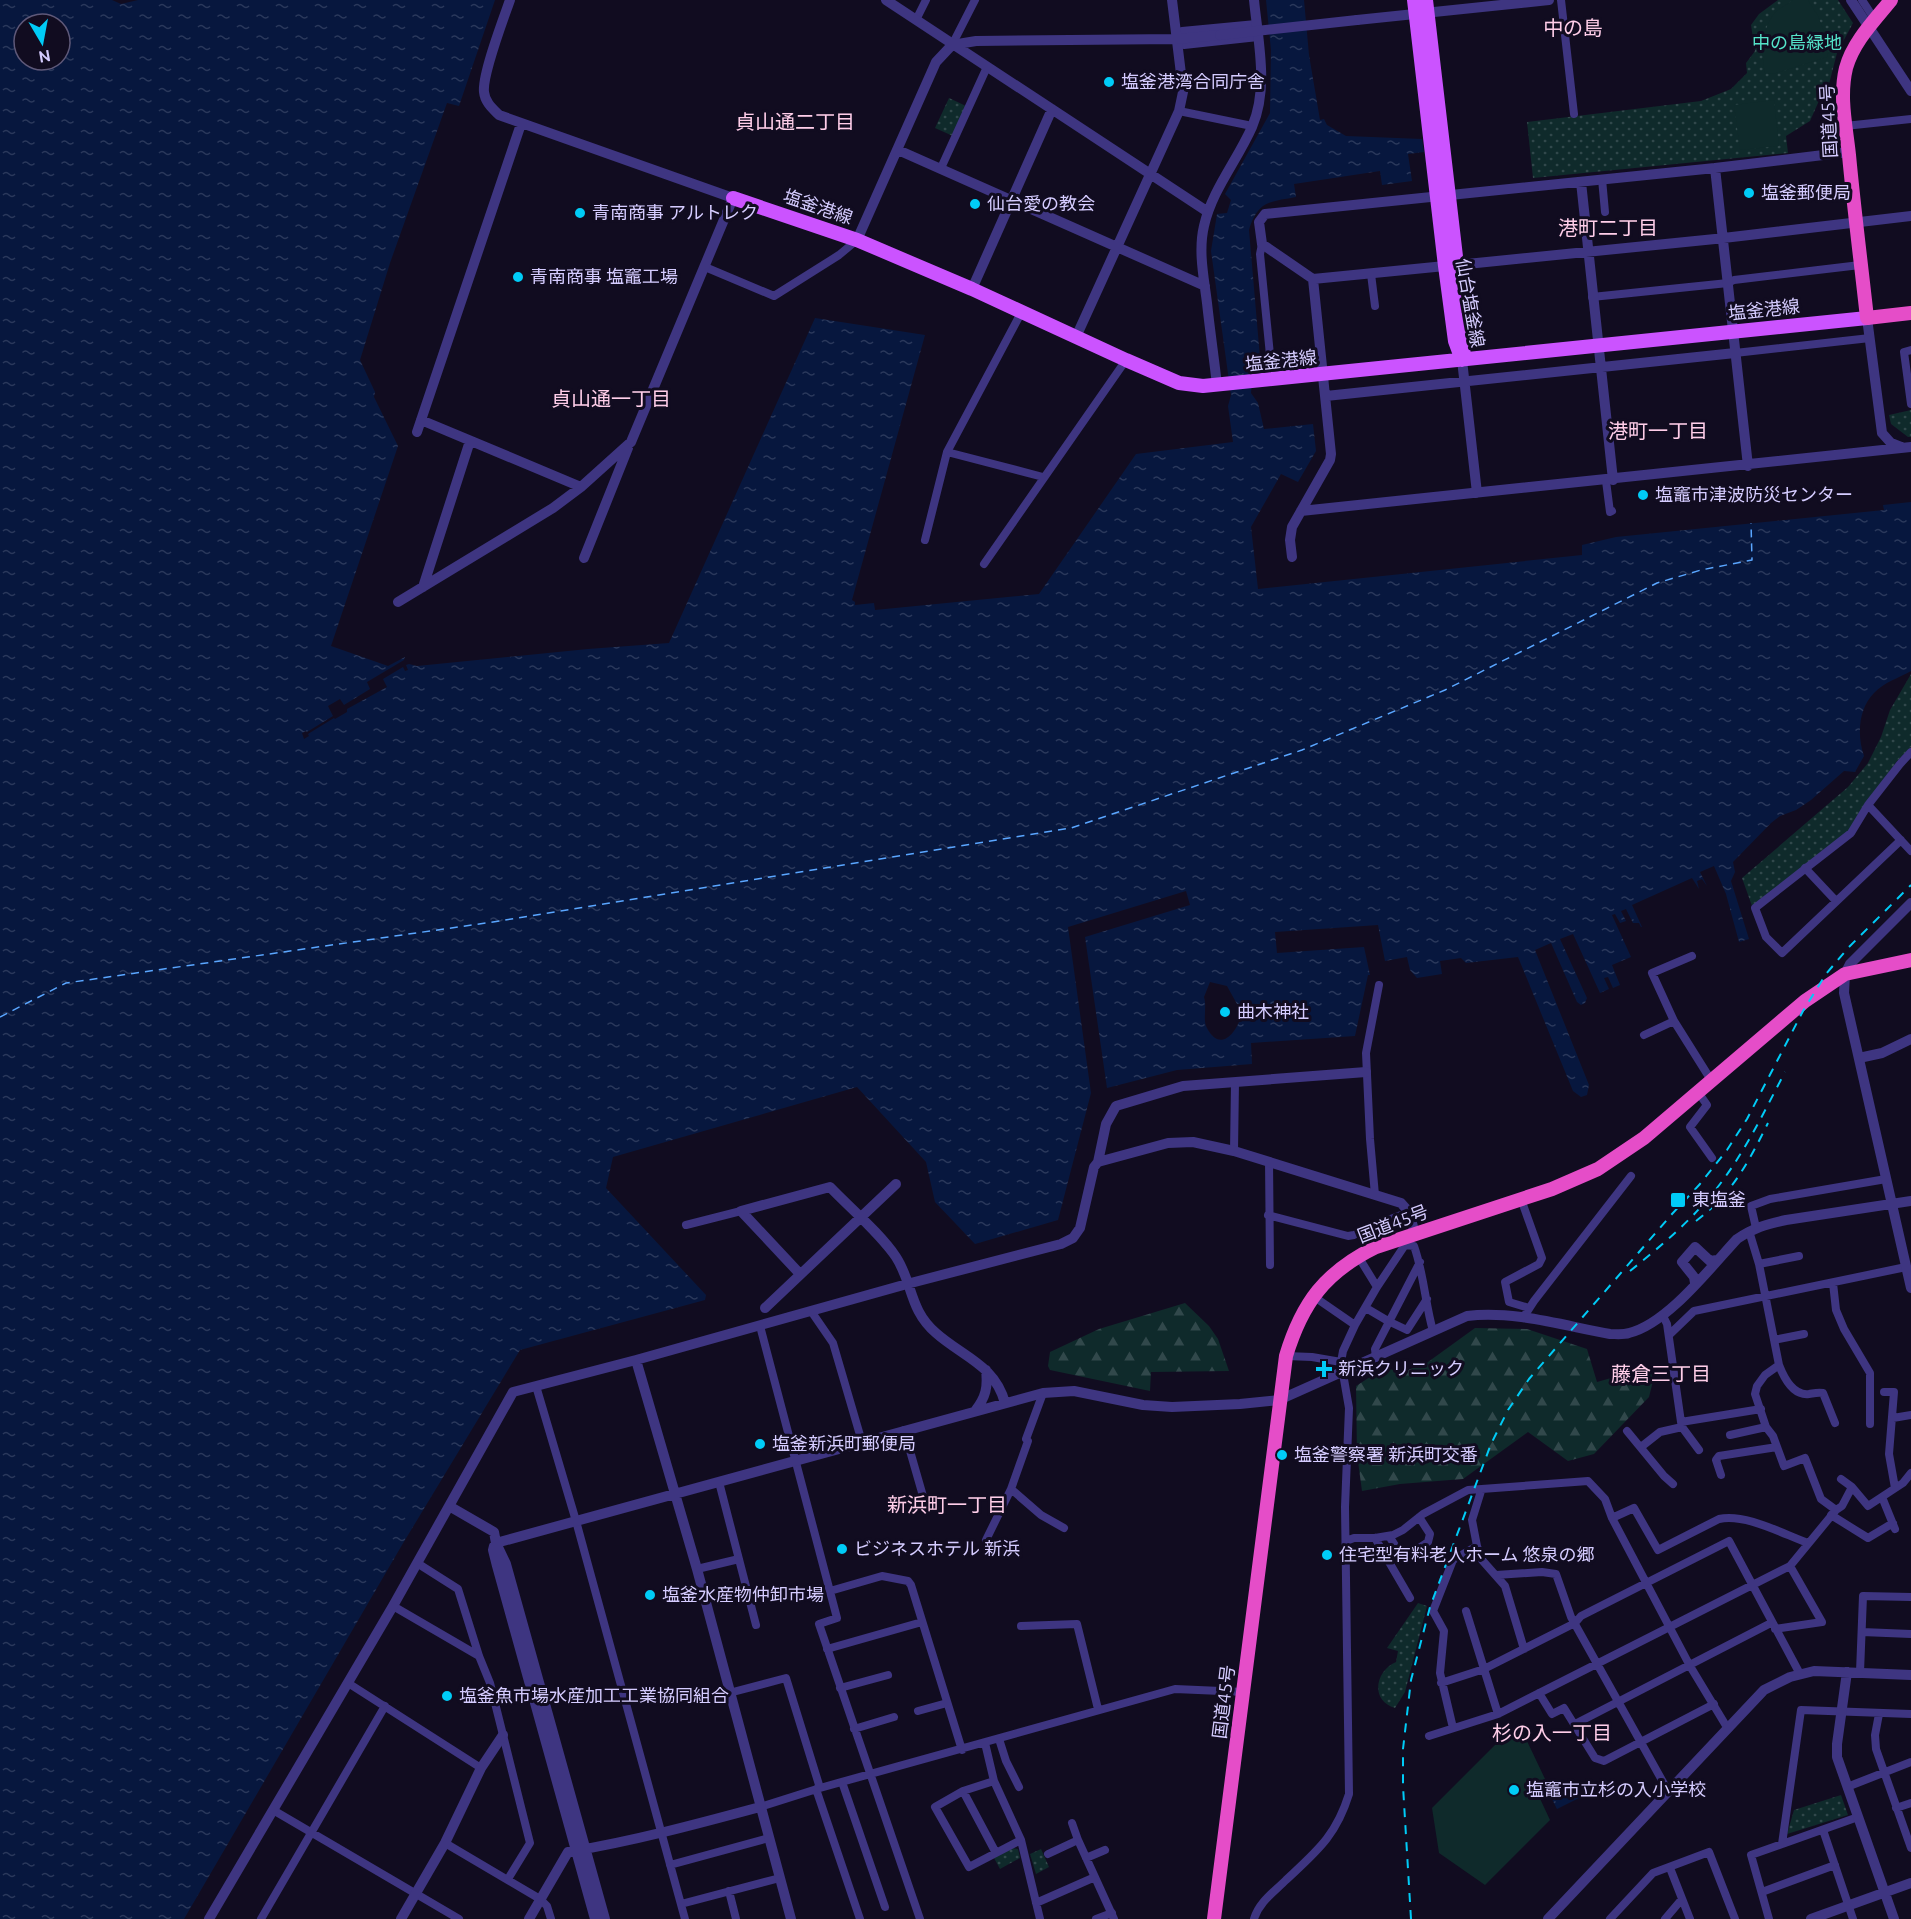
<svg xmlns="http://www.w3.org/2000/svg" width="1911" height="1919" font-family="Ubuntu,'Noto Sans JP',sans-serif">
<defs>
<pattern id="green-dots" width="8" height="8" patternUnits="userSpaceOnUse" patternTransform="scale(1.5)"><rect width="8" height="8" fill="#0f2a2b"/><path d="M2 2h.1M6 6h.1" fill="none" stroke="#31484b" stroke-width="1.8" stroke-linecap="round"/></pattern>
<pattern id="forest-firs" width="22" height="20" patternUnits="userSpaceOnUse" patternTransform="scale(1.5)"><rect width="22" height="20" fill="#0f2a2b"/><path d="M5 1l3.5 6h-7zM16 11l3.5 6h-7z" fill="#31484b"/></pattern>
<pattern id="water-ripples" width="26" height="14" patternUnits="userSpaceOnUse" patternTransform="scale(1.5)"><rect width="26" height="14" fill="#07173e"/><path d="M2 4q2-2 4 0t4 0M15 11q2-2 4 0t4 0" fill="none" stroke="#2a385b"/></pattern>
</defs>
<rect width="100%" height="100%" fill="#110c20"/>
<!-- green -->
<path fill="url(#green-dots)" d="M1778,0h60l15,23 -16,30 -8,31 -3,1 -16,36 -24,15 2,17 -255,25 -6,-56 174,-21 30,-12 16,-16 -1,-10 9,-12 -4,-26 8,-11z
M949,98l17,8 -13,30 -18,-8z
M1911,410v27h-3l-17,-13 -2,-9z
M1911,674v73l-14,14 -49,71 -96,74 -10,-28 106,-91 20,-24 13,-26 9,-27z
M1418,1603l9,3 -22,86 -10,16c-25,-7 -20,-37 1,-46l2,-11 -11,-3z
M1841,1795l7,20 -61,19 7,-24z
M1012,1848l6,1 2,9 -20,11 -6,-11z
M1041,1849l8,18 -13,7 -6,-20z"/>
<!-- forest -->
<path fill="url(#forest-firs)" d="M1185,1303l24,23 9,13 11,32 -78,1 -1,19 -100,-21 -2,-4 2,-14 49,-23z
M1475,1328l52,1 60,20 10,33 60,-17 -8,32 -55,57 -26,7 -40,-29 -65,47 -63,5 -38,7 -5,-37 -1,-68 28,-18 19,4 25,-10z"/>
<!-- pitch -->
<path fill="#0f2a2b" d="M1793,0h15l10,16 12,31 -3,10 -54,17 -8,-1c-4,-20 -4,-40 8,-58 4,-6 14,-10 20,-15z
M1774,100l5,46 -39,4 -6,-45z
M1505,1735l22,6 19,40 -10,9 14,30 -65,65 -46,-32 -7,-45z"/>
<!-- water -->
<path fill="url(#water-ripples)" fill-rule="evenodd" d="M0,0h112l9,4 17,-4h357l-36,106 -12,-3 -57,160 -30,97 15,32 -1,5 24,49 -67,200 57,20 17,-9 -1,3 -37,22 3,7 -26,16 -4,-6 -12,7 5,10 -26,16 -1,-1 -4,2 2,6 5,-3 -1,-2 26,-16 1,1 12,-7v-3l40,-22 -4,-8 20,-12 2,4 3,-1 -2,-5 3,-1 8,2 171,-17 81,-6 146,-325 110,17 -73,265 3,2v3l19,-2 1,7 164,-16 97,-140 97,-12 -5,-36 3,-11 -20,-144 6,-37 10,-1 4,-13 -6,-6 45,-81 1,-63 -5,-50h38l5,55 11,65 4,-1 3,6 19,11 76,3 2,13 -16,2 4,27 -30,4 -2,-14 -86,13 2,13c-27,5 -38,4 -47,33l11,128 -7,9 -2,26 7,10 6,26 49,-5 3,27 -18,31 -17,-8 -30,53 7,62 324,-34v-10l34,-8 268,-27 -1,-5 28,-3v169c-12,7 -27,11 -37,22 -16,16 -17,43 -10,63l-9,16 -11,-1 -33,29 -15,10 -16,6 -9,7 -38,39 2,10 -4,9 18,58 -10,3 -13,-48 -12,-28 -14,6 7,14 -5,-7 -5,2 2,8 -7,-11 -60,27 10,22h-1l-2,-4h-6l-7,-14 -5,2 5,10 -6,2 -5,-9 -3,1 19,42 -19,8 8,20 -7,3 -5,-11 -4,1 5,11 -9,4 -27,-59 -13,5 27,59 -2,5 -4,2 -4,-3 -26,-59 -16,7 54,135 -2,10 -6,2 -8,-6 -55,-134 -52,6 -5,-5 -21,3 2,13 -25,4 -7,-8 -3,-13 -22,4 -7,-36 -103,7 2,21 87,-6 6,28h-2l-13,61 -104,7 1,21 -75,6 -70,18 -22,-151 105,-32 -4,-14 -118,36 23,166 -33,127 -83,24 -40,-42 -9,-40 -69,-75 -244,70 -7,31 100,107 -1,5 -185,50 -118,195 -218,374h-184zM24,24h36v36h-36zM1210,982l17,4 15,27c-5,21 -23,41 -36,13 -3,-8 1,-20 -2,-29z
M1575,1783l6,14 -24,12 -7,-14z"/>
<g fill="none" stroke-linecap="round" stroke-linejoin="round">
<!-- ferry -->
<path stroke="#5aa6ff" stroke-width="1.5" stroke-dasharray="8 6" stroke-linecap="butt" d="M0,1017l66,-34 427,-61 578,-94 231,-78 143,-60 212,-107 44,-13 51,-10 -1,-37"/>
<!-- minor -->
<path stroke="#3e3581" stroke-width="8" d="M1561,0l13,114
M1862,0l13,20
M916,20l10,-20
M1256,24l-74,7 -5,8 7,6 74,-8
M952,45l23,-45
M1179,111l73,15
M1845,126l66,-7
M941,168l46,-101
M1602,179l3,33
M1262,244l-2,10 11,111 49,-4
M705,267l69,29 65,-41 18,-15
M1371,274l4,32
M1592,297l136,-14 6,-3 126,-15
M1911,350l-7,2 7,52
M1735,353l135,-15
M947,452l96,25
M1606,481l4,31 2,-1
M925,540l22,-88 74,-139
M984,564l142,-204
M1911,752l-11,12 -32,41 43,46
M1868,805l-17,28 -96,75 11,29 16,16 119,-113
M1805,868l31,33
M1692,956l-40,17 22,48 37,59
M1644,1035l30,-14
M1698,1092l9,13 -17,22 22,31
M1234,1151l1,-69
M1269,1161l1,104
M1375,1195l-5,-56 -4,-86 13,-68
M1521,1199l21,59 -3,6 -34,18 4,20 20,6
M1268,1215l80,21 6,-1 21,-10 34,-13
M686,1225l55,-14
M1756,1228l-5,-22 19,-7 116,-20
M1405,1245l9,1c10,28 11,57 19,85
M1358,1256l19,31
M1759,1264l40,-8
M1833,1283l3,27 8,19 26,44v51
M1313,1296l42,29
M1366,1308l22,13 19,9 20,-31
M811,1311l22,32 29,99
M1663,1316l4,8 14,98 80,-13
M1523,1318l11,-17 97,-125
M760,1326l77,292 -18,6 101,295
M1669,1335l25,-24 212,-44
M1774,1340l30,-6
M1286,1356l26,1 29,5
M1376,1358l-1,-9 45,-87
M1779,1365c5,13 14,31 30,29 6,-1 9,-2 14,-1l12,30
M536,1386l40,135 109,398
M1884,1392h10l-5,62 6,34
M1893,1418l18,-3
M1682,1427l17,23
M904,1430l21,73
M1627,1431l37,45 9,8
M1730,1435l36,-8
M1641,1447l19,-15 22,-5 -1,-5
M1721,1475l-5,-15 3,-4 58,-9
M719,1482l37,143
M1852,1487l16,19 35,-23 8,-10
M1011,1489l30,26 23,13
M1481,1491l-9,29 5,26 5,14 23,26 19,63
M1882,1497l13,32
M1836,1510l6,-4 10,-19 -11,-8
M1831,1515l37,23 25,-15
M1612,1518l22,-10 24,42 61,-31c26,-6 64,15 89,24
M1389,1536l12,19 4,2 23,-15 2,-8 -11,-17
M1375,1538l35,60
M986,1540l25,-51 17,-48 -2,-2 17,-46
M1346,1541l8,-3h21l18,-3 10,-5 20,-16 45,-24 120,-9 17,18 7,19 78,148 35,58 4,4
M417,1563l41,26 21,67 11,27 40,160 -22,36
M697,1569l42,-10
M1496,1575l46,-3 14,2 15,43 97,174
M830,1591l52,-15 26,5 3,4 51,165
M393,1606l86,50
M1466,1611l32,103
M1021,1626l56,-2 21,85
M1775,1629l47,-7 -32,-56
M1862,1632l49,2
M827,1649l95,-27
M1860,1672l3,-76 48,1
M348,1683l133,85
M1441,1683l43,-14 91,-46 6,-7 148,-75 71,133
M840,1688l48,-13
M729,1693l57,-15 34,110
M1539,1693l13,21 12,-6 31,50 9,3 110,-57
M918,1711l29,-8
M1879,1714l-4,21 1,14 35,99
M1575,1724l196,-101
M1453,1728l-13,-55 4,-42 -11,-20 20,-51 24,-14
M854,1729l40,-12
M1429,1736l69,-22 292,-148 46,-56 -15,-11 -16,-41 -21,8 -11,-30 -7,-9 -11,-33 2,-8 8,-11 14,-10 -20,-101 -10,-33
M999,1739l7,22 13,26
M985,1743l9,38 27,59 19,79
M994,1781l-31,10 -28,16 34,60 52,-27
M842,1782l43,125
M1847,1787l64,-25
M816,1789l44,130
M963,1791l33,62
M760,1807l60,-19 355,-99 69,3
M1896,1808l15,-5
M273,1810l186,109
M1072,1823l6,17
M1823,1830l30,89
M445,1843l95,56 7,7 4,13
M1782,1844l19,-134 110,4
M1048,1854l30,-14 36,79
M1086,1858l19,-8
M670,1865l99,-27
M1670,1868l20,51
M729,1891l7,28
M1762,1892l73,-27
M1036,1903l59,-26
M681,1904l99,-26
M261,1919l124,-213
M1096,1919l16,-6
M1254,1919c5,-17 20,-27 32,-39 31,-29 50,-44 63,-86l-4,-287 4,-99 -8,-46 2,-11 12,-26 22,-38 28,-42 -3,-7
M1610,1919l43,-46 56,-21 26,67
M1665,1919l17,-20
M1769,1919l-18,-64 107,-38"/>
<!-- tertiary -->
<path stroke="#3e3581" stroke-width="10" d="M886,0l322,212
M1851,0l60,91
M1357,20l192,-20
M898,150l307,136
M1715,168l33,298
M1581,182l32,298
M857,240l79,-178 16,-17 24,-4 201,-2 43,-4
M1457,265l258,-26 196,-23
M1445,266l-132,13 -51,-35 -3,-22 6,-8 450,-46 133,-16
M972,289l80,-180
M1867,318l15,115 9,10 10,4
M1076,337l103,-226 4,-19 -1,-10 -10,-82
M1462,360l15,133
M1217,385c-3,-27 -7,-54 -10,-82 -3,-25 -9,-52 -3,-77 8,-36 33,-65 48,-99 17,-39 6,-86 2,-127
M1326,396l409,-43
M421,420l160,67
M417,432l104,-308
M1301,511l610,-64
M1292,557l-2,-17 2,-13 38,-67 1,-6 -18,-175
M584,558l44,-110
M423,587l47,-146
M398,602l155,-94 28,-21 50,-45 102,-244 -234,-83c-7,-7 -14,-13 -15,-23 -2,-17 19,-72 26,-92
M1911,903l-61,61 -5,10 -1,19 67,295
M1859,1058l23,-5 29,-14
M1098,1162l8,-38 10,-18 67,-20 183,-14
M800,1274l-59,-63 89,-24c20,21 50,46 66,70 17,26 13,53 40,76 27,24 59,32 69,70
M1695,1283l-1,-6 -12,-15 13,-15 15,14 7,-1
M765,1308l131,-124
M636,1360l61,209 94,350
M975,1411c11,-14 13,-24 11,-41
M449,1506l45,26 2,11 10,21 99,355
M496,1543l547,-150 31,-2 69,14 29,2 68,-3 39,-4 188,-84c46,-6 98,10 143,18 6,0 13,1 19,-1 38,-9 81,-65 108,-94 16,-11 30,-15 49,-19l125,-19
M494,1546l-1,4 4,16 98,353
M1847,1672l-10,72v13l57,162
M209,1919l184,-313 120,-214 123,-32 271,-76 154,-40 12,-6 7,-10 14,-61 4,-5 70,-19 25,-1 41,9 167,52 8,9 6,22
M401,1919l44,-76 36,-75 22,-33
M529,1919l39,-67c66,-11 129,-28 192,-45
M1548,1919l216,-229 26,-13 24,-6 97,4
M1811,1919l100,-36"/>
<!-- primary -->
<path stroke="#cb53ff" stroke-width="14" d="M1414,0l31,266 10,75 7,19
M1426,0l31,265 8,74 -2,16
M733,198l124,42 115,49 154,71 53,23 24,3 664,-68"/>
<!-- trunk -->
<path stroke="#e54dc8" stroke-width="14" d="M1891,0c-17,21 -38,42 -45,68 -7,29 0,58 3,87 5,54 12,108 18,163l44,-5
M1214,1919l72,-563c16,-53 39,-84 90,-109l176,-58 46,-20 46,-31 161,-137 40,-27 66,-14"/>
<!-- rail -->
<path stroke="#00ccf7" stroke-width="2" stroke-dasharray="9 8" stroke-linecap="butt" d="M1696,1221c36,-27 52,-58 72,-98
M1630,1271c31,-25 62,-51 87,-83 28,-36 47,-76 68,-116
M1411,1919l-8,-133v-37l8,-69 19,-73 61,-163 17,-34 21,-31 143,-165 28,-30 27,-34 20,-31 56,-108 23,-37 22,-26 63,-63"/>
<!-- tertiary-bridge -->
<path stroke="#3e3581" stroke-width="10" d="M1220,35l137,-15"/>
</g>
<!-- markers -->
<g fill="#00ccf7" stroke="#110c20" stroke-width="2">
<circle cx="1109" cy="82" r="6"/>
<circle cx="1749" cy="193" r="6"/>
<circle cx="975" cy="204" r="6"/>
<circle cx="580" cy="213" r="6"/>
<circle cx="518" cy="277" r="6"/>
<circle cx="1643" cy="495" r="6"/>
<circle cx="1225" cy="1012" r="6"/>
<rect x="1670" y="1192" width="16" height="16" rx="3"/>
<path d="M1321 1360h6v6h6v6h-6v6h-6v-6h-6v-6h6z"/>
<circle cx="760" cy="1444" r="6"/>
<circle cx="1282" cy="1455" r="6"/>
<circle cx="842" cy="1549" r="6"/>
<circle cx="1327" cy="1555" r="6"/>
<circle cx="650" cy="1595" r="6"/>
<circle cx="447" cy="1696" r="6"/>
<circle cx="1514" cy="1790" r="6"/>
</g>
<g text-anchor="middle" stroke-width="6" stroke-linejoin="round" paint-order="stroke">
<!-- park labels -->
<g font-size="18" fill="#54e3c9" stroke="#110c20">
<text x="1797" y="49">中の島緑地</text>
</g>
<!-- poi labels -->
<g font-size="18" fill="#d5ccff" stroke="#110c20" text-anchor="start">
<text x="1121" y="88">塩釜港湾合同庁舎</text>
<text x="1761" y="199">塩釜郵便局</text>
<text x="987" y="210">仙台愛の教会</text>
<text x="592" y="219">青南商事 アルトレク</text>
<text x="530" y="283">青南商事 塩竈工場</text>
<text x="1655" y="501">塩竈市津波防災センター</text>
<text x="1237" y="1018">曲木神社</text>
<text x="1692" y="1206">東塩釜</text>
<text x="1338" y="1375">新浜クリニック</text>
<text x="772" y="1450">塩釜新浜町郵便局</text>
<text x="1294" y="1461">塩釜警察署 新浜町交番</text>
<text x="854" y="1555">ビジネスホテル 新浜</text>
<text x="1339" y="1561">住宅型有料老人ホーム 悠泉の郷</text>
<text x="662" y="1601">塩釜水産物仲卸市場</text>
<text x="459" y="1702">塩釜魚市場水産加工工業協同組合</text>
<text x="1526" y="1796">塩竈市立杉の入小学校</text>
</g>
<!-- street labels -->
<g font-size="18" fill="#d5ccff" stroke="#110c20">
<text transform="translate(1829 121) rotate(-93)" y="6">国道45号</text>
<text transform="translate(818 207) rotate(19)" y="6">塩釜港線</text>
<text transform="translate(1470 303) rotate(80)" y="6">仙台塩釜線</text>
<text transform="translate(1764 310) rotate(-6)" y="6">塩釜港線</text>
<text transform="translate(1281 361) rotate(-6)" y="6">塩釜港線</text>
<text transform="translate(1393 1224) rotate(-21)" y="6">国道45号</text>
<text transform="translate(1224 1702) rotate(-83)" y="6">国道45号</text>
</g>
<!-- neighbourhood labels -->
<g font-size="20" fill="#ffcee9" stroke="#110c20">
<text x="1573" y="35">中の島</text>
<text x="795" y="129">貞山通二丁目</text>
<text x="1608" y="235">港町二丁目</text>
<text x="611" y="406">貞山通一丁目</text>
<text x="1658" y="438">港町一丁目</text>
<text x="1661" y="1381">藤倉三丁目</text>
<text x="947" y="1512">新浜町一丁目</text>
<text x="1552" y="1740">杉の入一丁目</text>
</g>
</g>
<!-- north arrow -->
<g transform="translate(42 42) rotate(170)"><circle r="28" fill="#110c20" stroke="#5f5979" stroke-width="1.5"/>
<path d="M0-4.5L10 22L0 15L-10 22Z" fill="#00ccf7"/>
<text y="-9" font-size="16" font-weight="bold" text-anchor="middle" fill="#d5ccff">N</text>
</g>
</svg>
